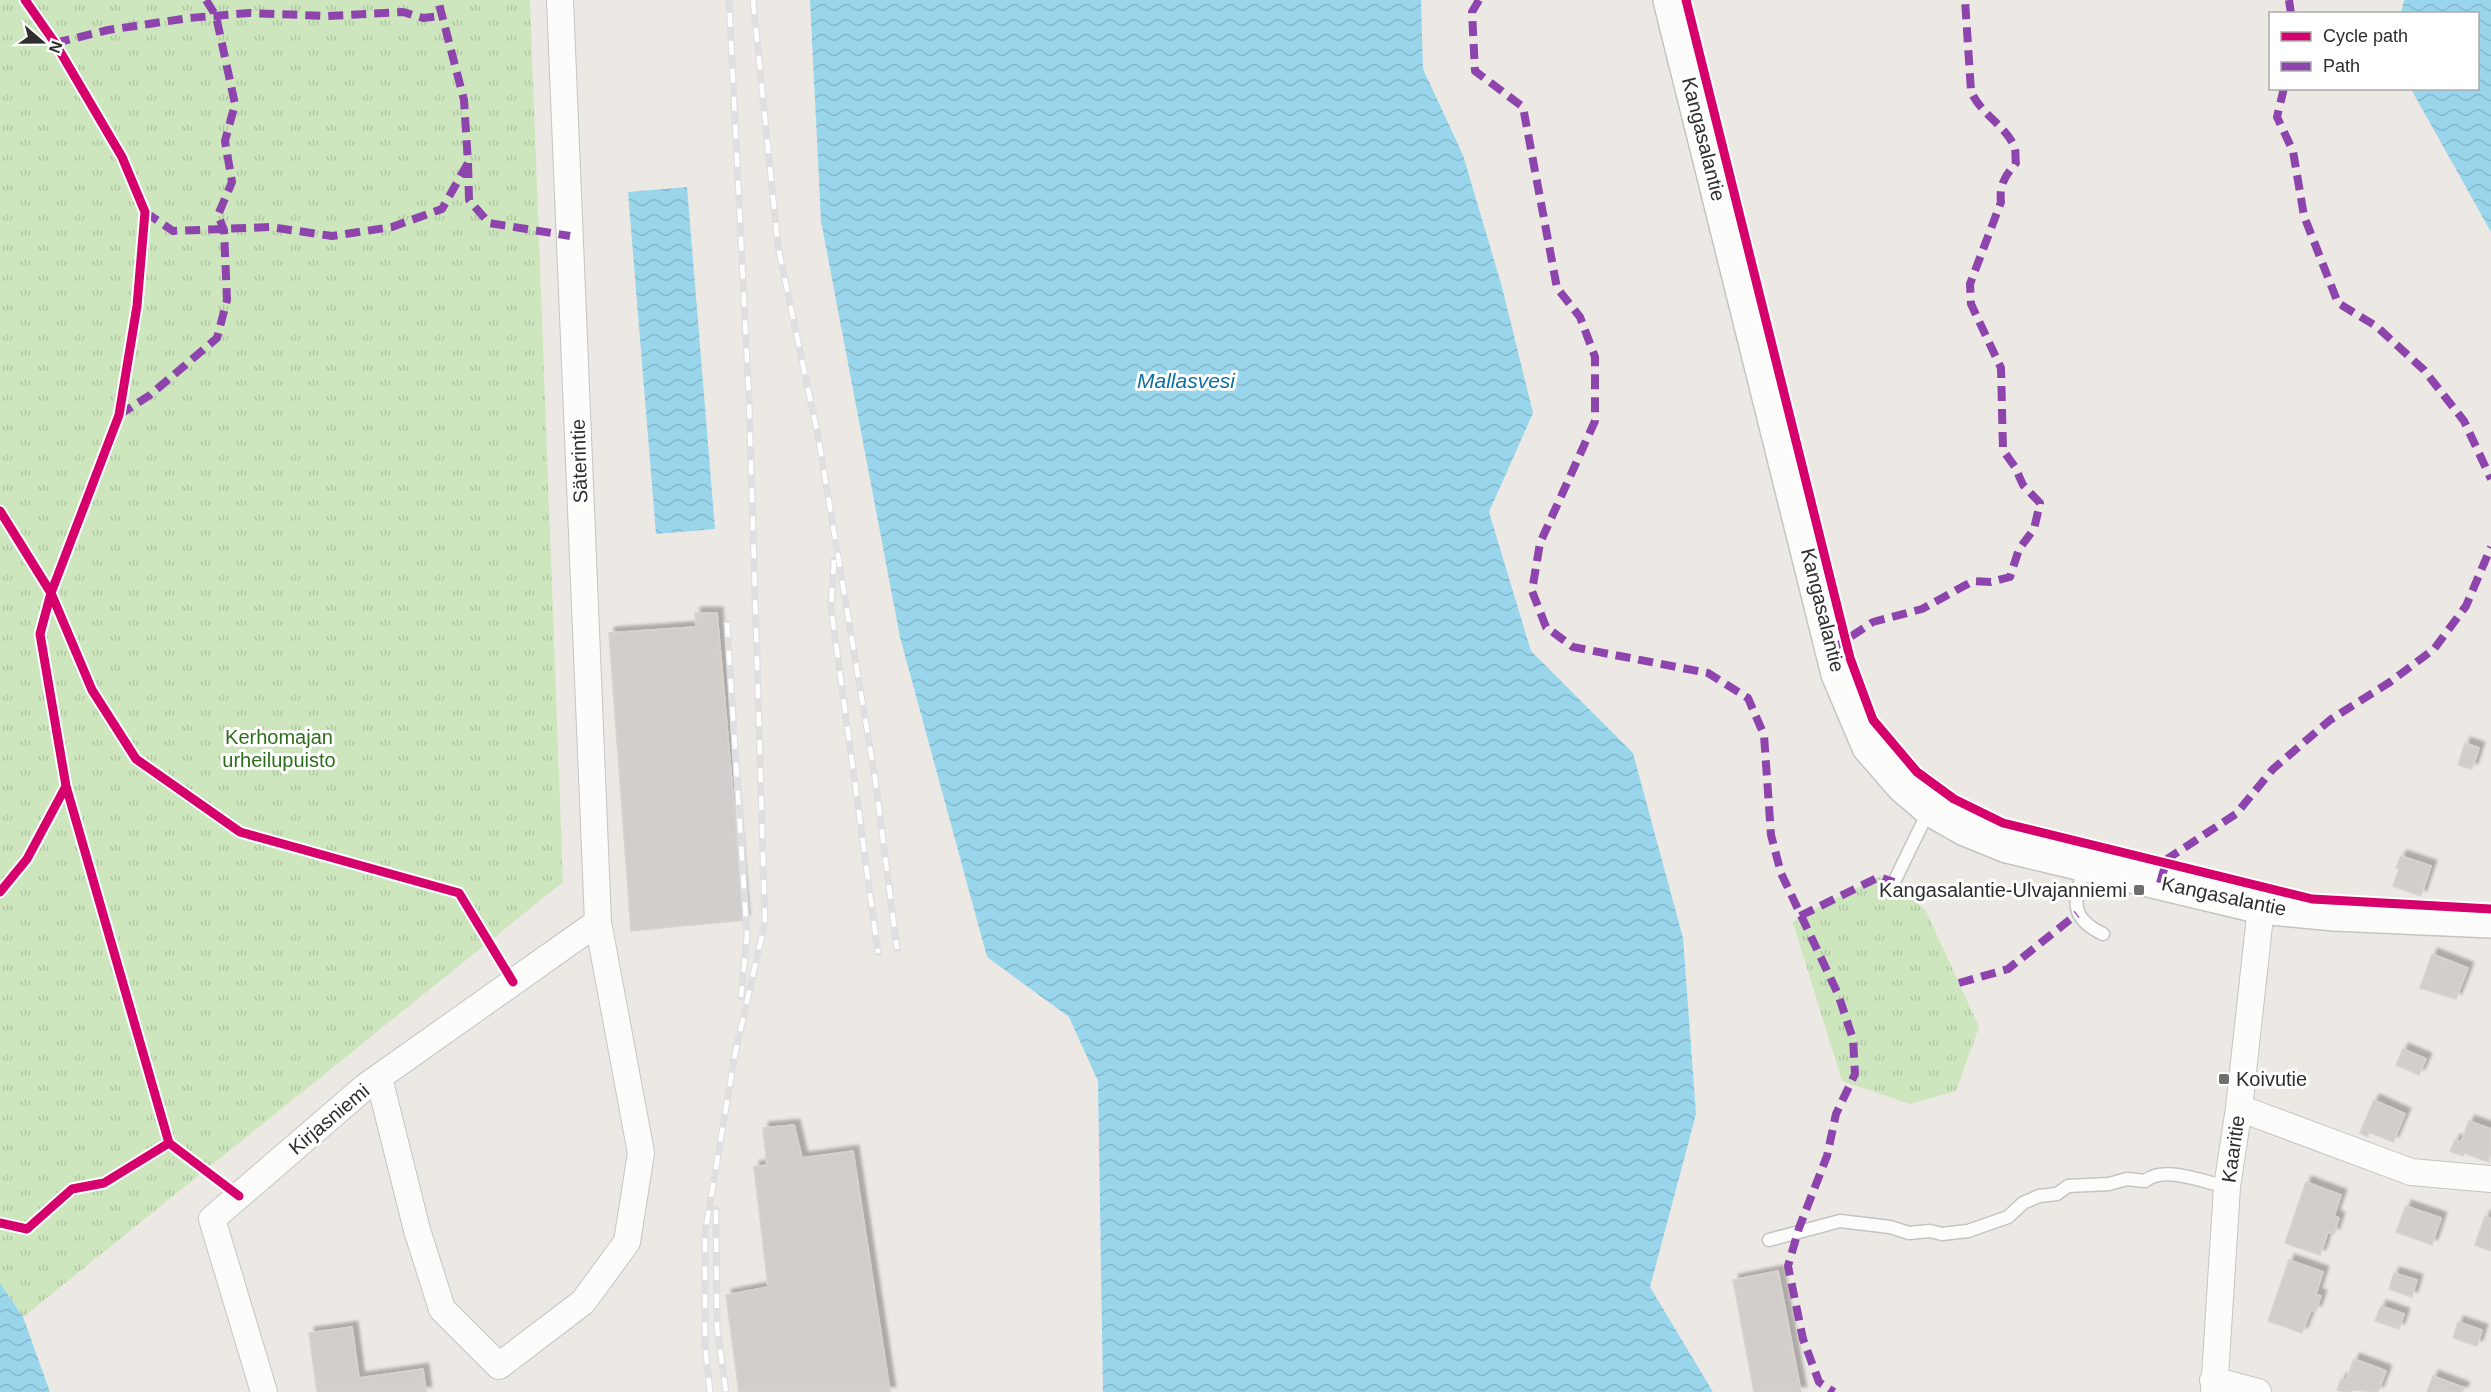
<svg xmlns="http://www.w3.org/2000/svg" width="2491" height="1392" font-family="Arial,sans-serif">
<defs>
<pattern id="park-tufts" width="24" height="20" patternUnits="userSpaceOnUse" patternTransform="scale(1.5)"><rect width="24" height="20" fill="#cee6be"/><path d="M3 7l-1-3M5 7V3M7 7l1-3M15 17l-1-3M17 17v-4M19 17l1-3" fill="none" stroke="#b1c6a4"/></pattern>
<pattern id="water-waves" width="16" height="10" patternUnits="userSpaceOnUse" patternTransform="scale(1.5)"><rect width="16" height="10" fill="#99d6ec"/><path d="M0 5q4-4 8 0t8 0" fill="none" stroke="#84b8cb"/></pattern>
<filter id="shadow"><feDropShadow dx="5.5" dy="-5.5" stdDeviation="1.5" flood-color="#0004"/></filter>
</defs>
<rect width="100%" height="100%" fill="#ece8e4"/>
<!-- park -->
<path fill="url(#park-tufts)" d="M0,0h530l33,882 -540,435 -23,-34z
M1879,877l15,5 32,29 53,116 -23,64 -46,13 -68,-23 -49,-158 7,-7z"/>
<!-- water -->
<path fill="url(#water-waves)" d="M810,0h611l2,69 40,86 39,132 31,126 -44,99 42,139 102,102 50,185 13,176 -46,173 63,105h-610l-5,-311 -29,-64 -82,-60 -87,-320 -79,-416z
M2404,0h87v232l-80,-143 67,-1v-74l-77,-1z
M687,187l28,342 -59,5 -28,-342z
M0,1283l23,34 27,75h-50z"/>
<!-- building -->
<path fill="#d1cecb" stroke="#d7d4d0" stroke-width="1.5" filter="url(#shadow)" d="M695,613h22l27,307 -113,11 -22,-298 87,-6z
M2465,743l14,5 -7,21 -14,-4z
M2401,856l30,10 -10,30 -28,-10 6,-17 -3,-1z
M2432,954l36,14 -12,31 -36,-11z
M2403,1049l23,10 -7,16 -23,-10z
M2374,1100l31,14 -12,28 -24,-10 -1,5 -8,-4z
M2469,1121l22,8 -2,33 -25,-9 -1,3 -13,-5 5,-11 6,2z
M794,1125l8,33 51,-7 37,241h-151l-13,-97 42,-8 -14,-120 13,-2 -4,-37z
M2306,1182l35,13 -7,21 5,2 -5,16 -6,-2 -8,23 -35,-12z
M2406,1206l35,12 -9,27 -36,-13z
M2485,1216l6,3v32l-16,-6z
M2289,1260l34,12 -7,22 5,2 -5,15 -5,-1 -9,23 -34,-12z
M1778,1271l23,121h-47l-21,-112z
M2394,1273l23,7 -5,17 -23,-8z
M2381,1306l23,8 -5,15 -24,-8z
M2458,1322l24,8 -5,16 -24,-8z
M352,1327l7,51 64,-9 3,23h-109l-8,-59z
M2354,1359l32,12 -8,21 -26,-2 -1,2h-8l-6,-2 4,-11 5,2z
M2433,1376l31,12 -2,4h-35z"/>
<g fill="none" stroke-linecap="round" stroke-linejoin="round">
<defs>
<path id="service" d="M2085,866c-10,33 -18,51 18,68
M1894,882l35,-72
M1769,1240l71,-19 50,6 19,6 21,-2 12,3 26,-3 40,-14 15,-14 16,-7 18,-2 11,-8 41,-2 18,-5 18,2c20,-16 59,1 82,6"/>
<path id="minor" d="M379,1078l38,152 25,79 57,57 84,-64 44,-60 14,-89 -43,-231 -38,-922
M2239,1108l172,64 80,7
M2213,1380l45,12
M264,1392l-52,-173 153,-132 233,-165
M2214,1392l13,-205 12,-79 22,-201"/>
<path id="secondary" d="M1670,0l168,674 31,73 34,39 27,23 35,20 42,17 254,61 74,7 156,7"/>
</defs>
<!-- service casing -->
<use href="#service" stroke="#c5c4c5" stroke-width="15"/>
<!-- minor casing -->
<use href="#minor" stroke="#c5c4c5" stroke-width="28"/>
<!-- secondary casing -->
<use href="#secondary" stroke="#c5c4c5" stroke-width="36"/>
<!-- service -->
<use href="#service" stroke="#fcfcfb" stroke-width="12"/>
<!-- minor -->
<use href="#minor" stroke="#fcfcfb" stroke-width="26"/>
<!-- secondary -->
<use href="#secondary" stroke="#fcfcfb" stroke-width="33"/>
<defs>
<path id="rail" d="M753,0l25,247 40,189 57,342 22,171
M834,560l-3,47 47,346
M727,623l20,313 -6,61
M716,1210l1,118 9,64
M710,1392l-5,-47v-112l30,-179 30,-132 -16,-522 -20,-400"/>
</defs>
<!-- rail casing -->
<use href="#rail" stroke="#dfdfe1" stroke-width="7"/>
<!-- rail -->
<use href="#rail" stroke="#fff" stroke-width="4.5" stroke-dasharray="14" stroke-linecap="butt"/>
<!-- quiet -->
<path stroke="#8e44ad" stroke-width="8" stroke-dasharray="15 8" stroke-linecap="butt" d="M1479,0l-7,12 3,59 48,36 34,181 23,29 15,40v64l-55,122 -8,48 14,36 27,20 135,26 40,25 16,37 7,100 10,38 57,121 15,45 2,35 -19,40 -9,42 -28,72 -11,38 15,73 16,43 15,10
M2289,0l2,14
M55,43l53,-13 81,-12 60,-5 79,3 75,-4 20,6 18,-2
M2284,88l-7,29 16,34 11,65 34,87 38,23 48,44 40,51 27,58
M468,163l1,37 20,23 81,13
M145,212l28,19 97,-4 62,9 60,-9 50,-18 26,-46 -4,-63 -26,-100
M119,415l31,-20 67,-57 10,-38 -3,-70 -6,-15 14,-33 -7,-41 10,-37 -19,-88 -10,-16
M1832,649l41,-27 49,-13 51,-28 18,1 19,-5 9,-28 15,-20 6,-26 -17,-18 -8,-18 -12,-17 -2,-82 -30,-64 -1,-20 31,-82c-2,-17 4,-26 15,-39 -1,-4 0,-10 -1,-14 -6,-21 -36,-36 -44,-58l-6,-91
M2160,883l7,-24 69,-45 37,-45 57,-49 60,-38 44,-33 32,-43 25,-59
M1800,916l79,-39 15,5
M1959,983l49,-14 69,-55"/>
<defs>
<path id="cycleway" d="M1686,0l164,658 23,62 44,52 37,27 49,24 309,76 179,10
M0,511l51,82 41,97 44,69 104,73 219,61 54,89
M66,786l103,357 70,53
M0,892l27,-33 39,-73 -26,-152 11,-41 68,-178 18,-109 8,-94 -23,-55 -67,-114 -30,-43
M0,1223l27,6 45,-40 32,-6 65,-40"/>
</defs>
<!-- cycleway casing -->
<use href="#cycleway" stroke="#fff" stroke-width="13"/>
<!-- cycleway -->
<use href="#cycleway" stroke="#d6006c" stroke-width="9"/>
</g>
<!-- markers -->
<g fill="#706f6e" stroke="#fff" stroke-width="2">
<rect x="2133" y="884" width="12" height="12" rx="3"/>
<rect x="2218" y="1073" width="12" height="12" rx="3"/>
</g>
<g text-anchor="middle" stroke-width="6" stroke-linejoin="round" paint-order="stroke">
<!-- street labels -->
<g font-size="20" fill="#2e2e2e" stroke="#fff">
<text transform="translate(1704 139) rotate(76)" y="7">Kangasalantie</text>
<text transform="translate(579 461) rotate(-92)" y="7">Säterintie</text>
<text transform="translate(1823 610) rotate(76)" y="7">Kangasalantie</text>
<text transform="translate(2224 896) rotate(12)" y="7">Kangasalantie</text>
<text transform="translate(329 1119) rotate(-40)" y="7">Kirjasniemi</text>
<text transform="translate(2233 1149) rotate(-82)" y="7">Kaaritie</text>
</g>
<!-- park labels -->
<g font-size="20" fill="#2c6e1b" stroke="#fff">
<text x="279" y="744">Kerhomajan<tspan x="279" dy="23">urheilupuisto</tspan></text>
</g>
<!-- poi labels -->
<g font-size="20" fill="#2e2e2e" stroke="#fff" text-anchor="end">
<text x="2127" y="897">Kangasalantie-Ulvajanniemi</text>
<text x="2236" y="1086" text-anchor="start">Koivutie</text>
</g>
<!-- water labels -->
<g font-size="21" font-style="italic" fill="#0d6fa3" stroke="#fff">
<text x="1186" y="388">Mallasvesi</text>
</g>
</g>
<!-- legend -->
<rect x="2269" y="12" width="210" height="78" fill="#ffffff" stroke="#ababab" stroke-width="1.5"/>
<rect x="2281" y="32" width="30" height="9" fill="#d6006c" stroke="#ababab" stroke-width="1.5"/>
<text x="2323" y="42" font-size="18" fill="#2e2e2e">Cycle path</text>
<rect x="2281" y="62" width="30" height="9" fill="#8e44ad" stroke="#ababab" stroke-width="1.5"/>
<text x="2323" y="72" font-size="18" fill="#2e2e2e">Path</text>
<!-- north arrow -->
<g transform="translate(42 42) rotate(110)" stroke="#ffffff" stroke-width="4.5" paint-order="stroke">
<path d="M0-4.5L10 22L0 15L-10 22Z" fill="#2e2e2e"/>
<text y="-9" font-size="16" font-weight="bold" text-anchor="middle" fill="#2e2e2e">N</text>
</g>
</svg>
